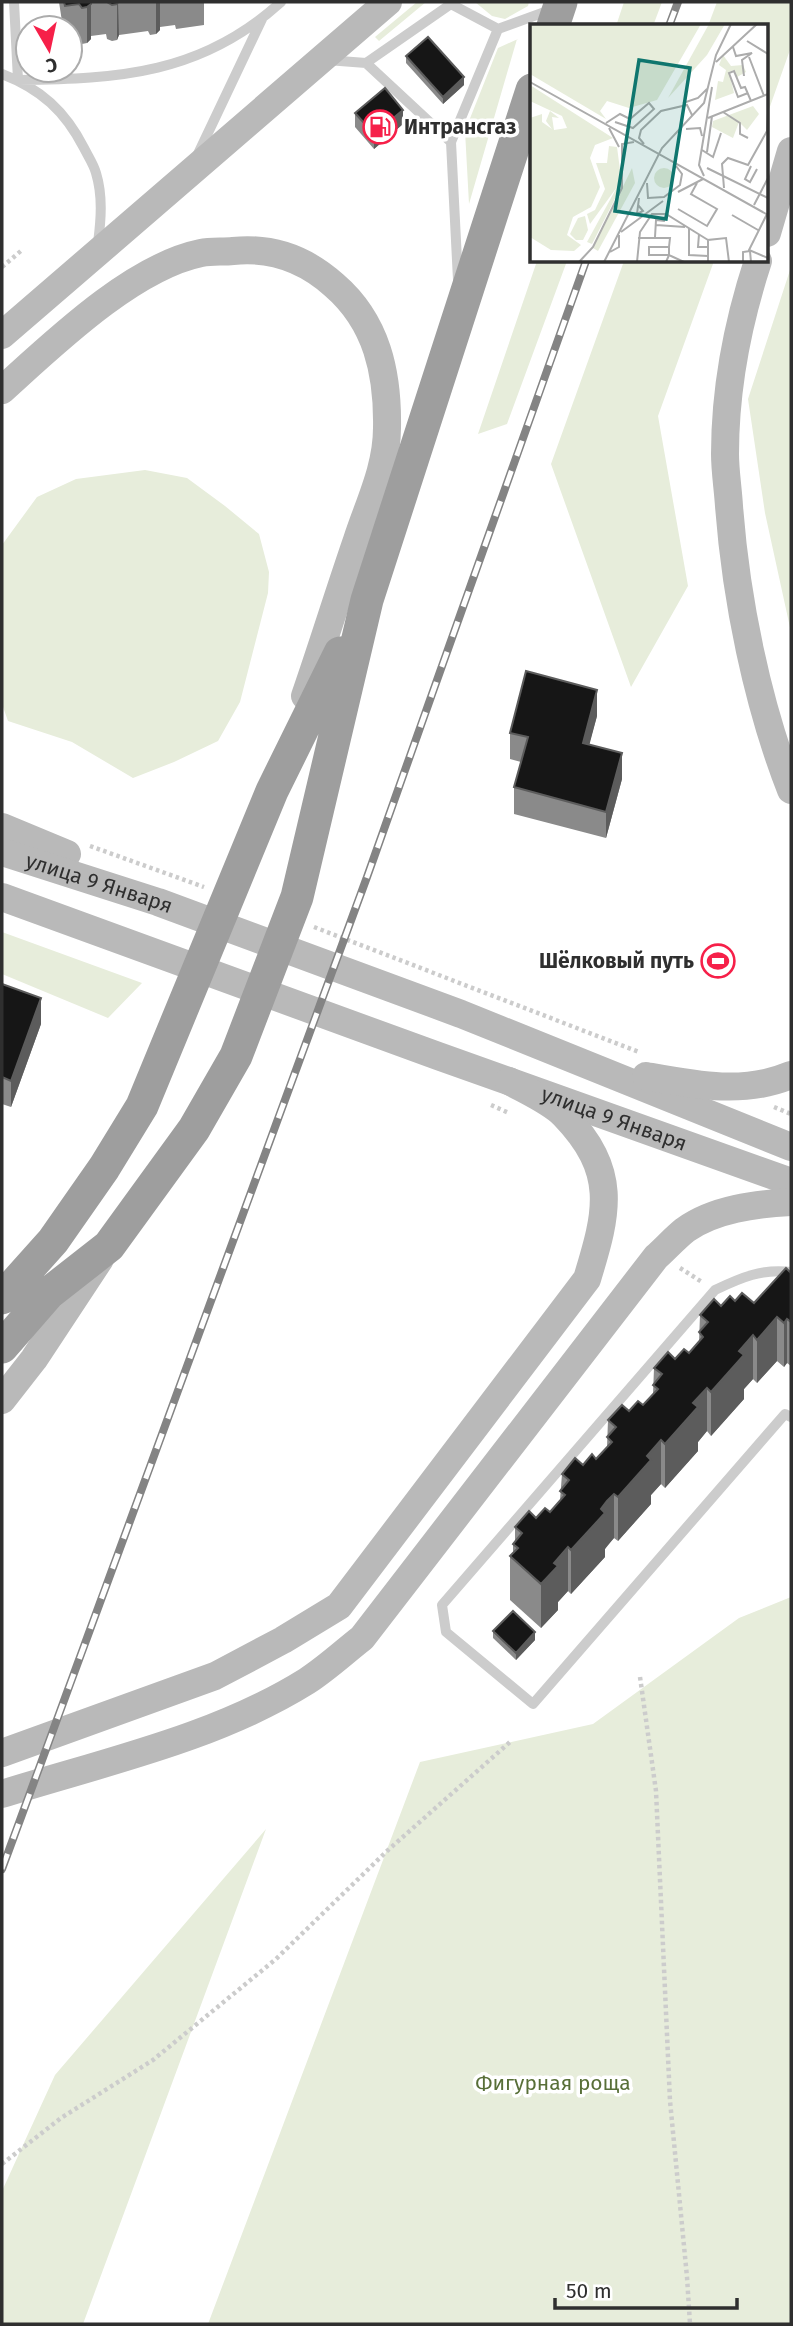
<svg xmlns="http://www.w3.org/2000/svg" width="793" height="2326" font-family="'Fira Sans',sans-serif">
<rect width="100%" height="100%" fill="#fff"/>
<!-- green -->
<path fill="#e7eddb" d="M417,2h9l-47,39 -4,-4z
M475,2h54l-1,4 -23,13 -13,-3z
M624,2h38l-9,24h-37z
M717,2h74v45l-24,68v-89h-59z
M518,39h-1l-48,165 -4,-73 33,-83z
M537,261h30l-60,163 -29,10z
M624,261h90l-56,155 30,170 -57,101 -80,-223z
M791,267v365l-26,-119 -17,-114z
M145,470l42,8 38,28 34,28 10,38 -1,21 -28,109 -22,39 -44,21 -41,16 -61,-36 -64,-21 -6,-17v-159l35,-48 39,-18z
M2,932l140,51 -34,35 -106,-44z
M791,1597v727h-583l212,-562 173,-38 146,-106z
M266,1829l-183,495h-81v-133l53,-116z"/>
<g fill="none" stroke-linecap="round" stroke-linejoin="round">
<!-- path -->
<path stroke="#ccc" stroke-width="4.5" stroke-dasharray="3.5 3.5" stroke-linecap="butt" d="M2,267l20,-17
M90,846l114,41
M314,927l325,125
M491,1105l18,8
M774,1107l17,7
M680,1268l22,14
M640,1677l16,114 14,310 17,176 3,47
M2,2164l59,-46 92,-58 123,-101 111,-108 123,-109"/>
<!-- service -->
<path stroke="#ccc" stroke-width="10" d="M14,2l4,78
M498,29l55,-20
M327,60l39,3
M2,74c39,15 63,37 82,74 4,8 10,17 12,25 7,23 5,47 2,70
M18,80c101,-1 184,-6 263,-78
M451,142l-85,-79 85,-59 47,25 -47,113 7,138
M197,156l65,-137
M791,1272c-28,-4 -51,6 -76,18l-273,315 4,27 87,72 252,-290 6,3"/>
<!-- secondary -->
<g stroke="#b9b9b9" stroke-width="28">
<path d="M767,233l24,-82"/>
<path d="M758,261c-20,61 -33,128 -33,193 0,17 3,35 4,52 7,93 28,197 62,284"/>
<path d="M2,335l386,-333"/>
<path d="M2,390c51,-46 130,-123 199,-137 10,-2 21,-1 32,-2 38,-4 72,8 101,34 43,37 54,88 53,143 0,40 -18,75 -30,112 -18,52 -34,104 -52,156"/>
<path d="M2,827l65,27"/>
<path id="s1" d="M2,852l156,50 303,112 330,133"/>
<path id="s2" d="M2,897l436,159 353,126"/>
<path d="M646,1076c49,9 98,19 145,-1"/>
<path d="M2,1400l32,-41 66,-100"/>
<path d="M2,1753l213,-77 68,-36 56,-34 248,-327c21,-68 31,-108 -23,-164 -12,-13 -39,-25 -55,-34"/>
<path d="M2,1794c102,-32 214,-56 305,-113 20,-13 37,-29 55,-43l294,-381c10,-9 19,-19 29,-27 29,-21 71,-26 106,-28"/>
</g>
<!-- trunk -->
<path stroke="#9e9e9e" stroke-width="33" d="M553,26l8,-24
M2,1298l51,-57 51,-73 38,-62 130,-315 68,-138
M2,1347l47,-54 60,-47 85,-117 42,-73 61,-159 70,-297 165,-510"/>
<defs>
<path id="rail" d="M669,26l9,-24
M2,1869l365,-992 219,-616"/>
</defs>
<!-- rail casing -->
<use href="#rail" stroke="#848484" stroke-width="8"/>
<!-- rail -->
<use href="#rail" stroke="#fff" stroke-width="5" stroke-dasharray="16" stroke-linecap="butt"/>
</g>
<!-- wall -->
<path fill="#8a8a8a" d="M59,2h145v23l-28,4 -1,-4 -15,2v3l-4,4 -6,1 -2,-4 -29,4 -2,5 -5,1 -5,-2 -1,-5 -15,2v3l-4,4 -5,1 -3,-4 -9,1v-13h-7z
M406,56l58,29 -21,19 -37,-41z
M355,113l48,11 -29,25 -19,-22z
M597,716l-8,28 33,35 -16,59 -92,-24v-27l7,-25 -11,-3v-26z
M2,984l39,40 -30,83 -9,-3z
M791,1273v93l-4,-3 -3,4 -7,-6 -20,22 -4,-4 -9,10v10l-33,37 -4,-5 -9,11v9l-33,37 -4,-4 -10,11v9l-33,37 -4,-3 -7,7 -2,4v8l-34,37 -3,-3 -10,11v8l-17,18 -31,-28v-44l3,-3v-9l2,-2v-15l35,-15 10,-12 2,-26 34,-15 11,-12 1,-27 35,-15 10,-11 1,-26 35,-15 10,-11 1,-27 35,-14 19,2z
M493,1631l42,9 -19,20 -23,-22z"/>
<!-- shaded-wall -->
<path fill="#5c5c5c" d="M118,2l1,33 -2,5v-36z
M156,2h4v28l-4,4z
M91,4v35l-4,4v-36z
M464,77v8l-21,19v-7z
M403,110v14l-29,25v-15z
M597,690v26l-14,53v-26z
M622,753v26l-16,59v-26z
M41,998v26l-30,83v-26z
M777,1317v44l-20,22v-43z
M787,1319v44l-3,4v-44z
M753,1335v44l-9,10v10l-33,37v-44l28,-41z
M707,1388v43l-9,11v9l-33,37v-44l28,-41z
M661,1440v44l-10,11v9l-33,37v-44l29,-41z
M614,1494v44l-9,11v8l-34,37v-44l30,-41z
M568,1547v44l-10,11v8l-17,18v-44l13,-21z
M535,1632v8l-19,20v-7z"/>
<!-- building -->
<path fill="#161616" stroke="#5c5c5c" stroke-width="2" d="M64,2h27v2l-4,3 -5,1 -3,-4 -14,2z
M107,2h11l-1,2 -5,1z
M428,37l36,40 -21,20 -37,-41z
M385,88l18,22 -29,24 -19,-21z
M526,671l71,19 -14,53 39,10 -16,59 -92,-25 14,-50 -18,-4z
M2,984l39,14 -30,83 -9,-4z
M786,1268l5,5v49l-4,-3 -3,4 -7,-6 -20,23 -4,-5 -14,16 5,4 -33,37 -4,-4 -14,15 5,4 -33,37 -4,-4 -14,16 4,4 -33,37 -4,-3 -7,7 -6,8 4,4 -34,37 -3,-3 -14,16 4,3 -17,18 -31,-28 8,-8 -5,-4 9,-11 -7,-6 14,-16 7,7 9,-10 5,4 15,-17 -5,-4 9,-11 -7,-6 13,-16 8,7 9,-11 4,5 16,-17 -5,-5 9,-10 -8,-7 14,-15 7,6 9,-10 5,4 15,-16 -5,-4 9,-11 -8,-6 14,-16 7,7 9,-10 5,4 14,-16 -4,-5 9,-10 -8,-7 14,-16 7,7 9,-10 5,5 7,-8 12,10z
M513,1611l22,21 -19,21 -23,-22z"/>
<!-- icons -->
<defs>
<symbol id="fuel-ring" viewBox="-11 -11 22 22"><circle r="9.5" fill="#fff" stroke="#f62049" stroke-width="1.5"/><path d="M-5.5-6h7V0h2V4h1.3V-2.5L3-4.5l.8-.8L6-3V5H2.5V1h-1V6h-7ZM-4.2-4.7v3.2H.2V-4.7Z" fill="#f62049"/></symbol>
<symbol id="stadium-ring" viewBox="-11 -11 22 22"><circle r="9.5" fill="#fff" stroke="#f62049" stroke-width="1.5"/><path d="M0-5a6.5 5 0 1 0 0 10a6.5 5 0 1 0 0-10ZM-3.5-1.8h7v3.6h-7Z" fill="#f62049"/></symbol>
</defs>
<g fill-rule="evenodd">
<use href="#fuel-ring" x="361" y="108" width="38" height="38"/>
<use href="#stadium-ring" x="699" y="942" width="38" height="38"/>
</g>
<g text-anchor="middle" stroke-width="7" stroke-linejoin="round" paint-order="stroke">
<!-- poi labels -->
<g font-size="21" font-weight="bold" fill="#2f2f2f" stroke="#fff" text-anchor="start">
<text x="404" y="134">Интрансгаз</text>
<text x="694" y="968" text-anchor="end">Шёлковый путь</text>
</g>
<!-- street labels -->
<g font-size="21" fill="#2f2f2f" stroke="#fff">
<text dy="7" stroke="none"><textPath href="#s1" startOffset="102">улица 9 Января</textPath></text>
<text dy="7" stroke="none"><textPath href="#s2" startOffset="651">улица 9 Января</textPath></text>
</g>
<!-- park labels -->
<g font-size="21" fill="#586f38" stroke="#fff">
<text x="553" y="2090">Фигурная роща</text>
</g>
</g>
<!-- overview -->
<g transform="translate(530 24)">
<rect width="238" height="238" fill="#fff"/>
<path d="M0,0h171l-44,76 -28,8 -22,-7 -7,10 6,8 -76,-45zM179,0h16l-18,31 -39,43zM193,31l8,11 12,-1 3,7 -9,5 -3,-7 -5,2 5,21 -19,7 3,-19 5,1 3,-12 -7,-5zM0,61l83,53 -18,7 -5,13 10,29 -9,20 -18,10 -6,18 14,10 -7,6 -23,-1 -21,-13v-119l12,-4v8l10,7 -6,-8 4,-10 9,7 -7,-1 2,13 13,-2 -5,-12 -32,-15zM223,82l6,8 -12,16 -8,-8 -6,16 -21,-11 1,-6zM79,122l8,1 5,38 -30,59 -5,-2 30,-55 -27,37 -3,-10 8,-4 10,-21 -9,-26h11zM102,144l3,15 -37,68 -5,-3zM124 154a10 10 0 1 1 20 0a10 10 0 1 1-20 0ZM55,192l3,14 -5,10h-7l-6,-6 8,-16z" fill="#e7eddb"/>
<path fill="none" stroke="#acacac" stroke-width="2" d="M217,17l21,13M203,23l3,9 16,-3 -10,7 2,16M219,33l15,39M186,38l41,-38M0,58l238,133M218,69l-10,4 -9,-24 5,-2 7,17 4,-1 6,14M153,79l15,-5 9,-9M193,88l17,11v11l8,4M178,94l60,-24M76,99l14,-9 10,5 19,-16 5,6 -21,19 -18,-6M79,104l10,19M156,105l14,-1 2,8M114,120l-5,-6 2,-8 20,-19 26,-6 5,10M172,126l11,7 8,-24M177,128l5,-36M221,142l-6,13 5,3 7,-13M177,144l61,30M174,152l-5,-11 13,-78M117,159l1,15 16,-1 16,-12 2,-11 -6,-8M194,164l-2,-24 6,-6 20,7 19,-34 1,-18M148,168l25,-13M108,181l5,6 -6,3 2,-16M224,181l14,-27M148,185l29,17 10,-17 -26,-15 6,-11M237,190l-18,36 19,8M202,191l26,15M126,201l29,2M159,204v27l19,1M91,208l42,-31M169,210l-1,13h11M125,213l1,-17 8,1 2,-7M108,214h32l-1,9v8h-20v-8h20M80,228l9,-5v-12M49,238l14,-15 29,-59v-44l12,-2M74,238l58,-114 42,-45 12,-48 15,-31M107,238l3,-30 12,-18h14l42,26M136,238l3,-7 15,7M178,238v-22l18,-2 3,24M206,238h7v-10l7,-1 1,11"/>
<path fill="#0f766e" fill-opacity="0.15" stroke="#0f766e" stroke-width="3.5" d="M109,36l51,8 -24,151 -51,-8z"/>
<rect width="238" height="238" fill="none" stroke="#2f2f2f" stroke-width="3.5"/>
</g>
<!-- border -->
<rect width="793" height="2326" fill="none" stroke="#2f2f2f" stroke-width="7"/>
<!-- north arrow -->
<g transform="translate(49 49) rotate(171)"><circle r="33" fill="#ffffff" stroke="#acacac" stroke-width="2"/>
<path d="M0-5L12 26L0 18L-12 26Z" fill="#f62049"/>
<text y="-10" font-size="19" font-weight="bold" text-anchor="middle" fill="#2f2f2f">С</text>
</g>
<!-- scale -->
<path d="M555 2298v10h182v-10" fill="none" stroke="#2f2f2f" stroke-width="3.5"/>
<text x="566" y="2298" font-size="21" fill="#2f2f2f" stroke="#ffffff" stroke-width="5" paint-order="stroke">50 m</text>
</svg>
